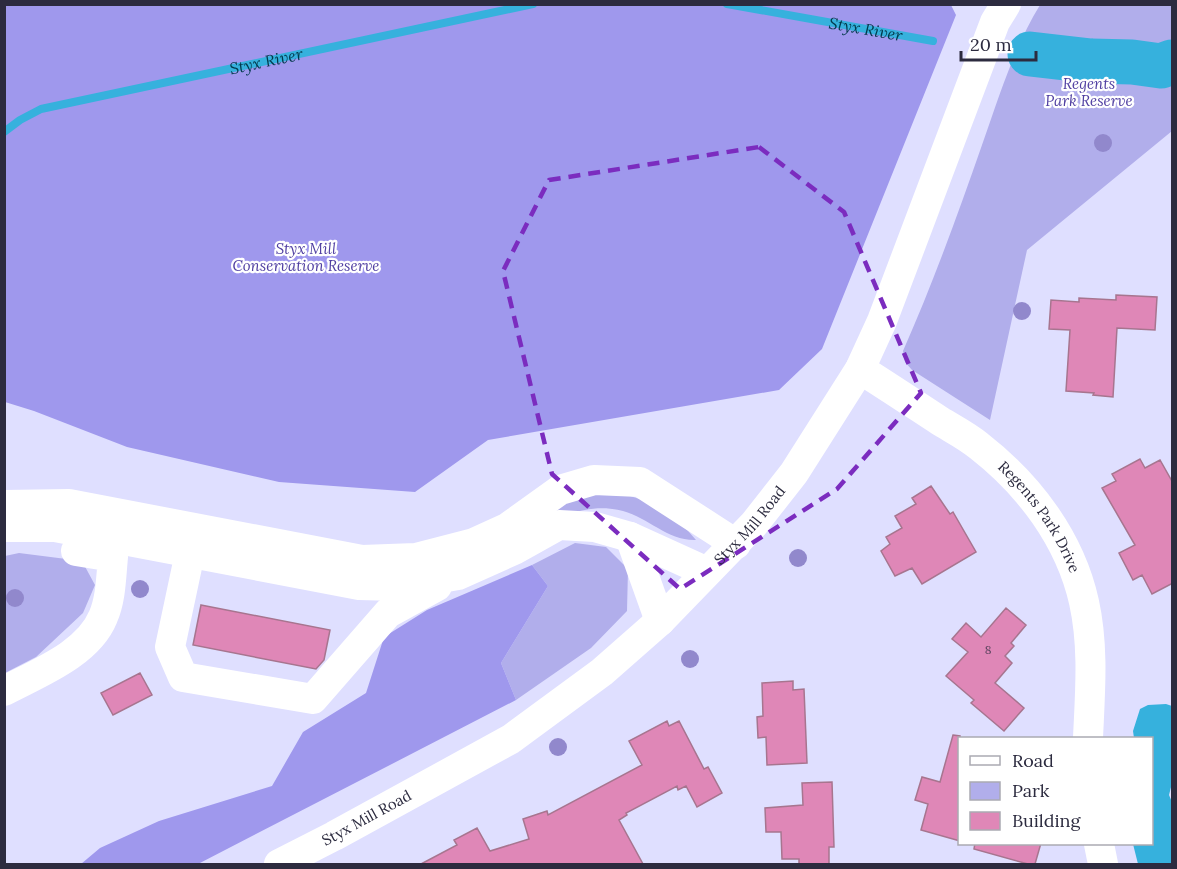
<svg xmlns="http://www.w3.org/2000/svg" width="1177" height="869" font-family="Lora,serif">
<rect width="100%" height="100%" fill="#dfdfff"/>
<!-- green -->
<path fill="#b1aeeb" d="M1040,5h132v126l-145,119 -37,170 -78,-50 -7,-8 -2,-11c30,-68 55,-137 79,-206 17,-48 32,-98 58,-140z
M608,489l60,19 28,32c-28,1 -47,-22 -73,-29 -27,-7 -49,1 -74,9l8,-17z
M575,543l31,4 22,22 -1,42 -36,37 -75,52 -15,-37 47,-77 -16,-21z
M19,553l63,8 13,24 -12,28 -47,44 -31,16v-117z"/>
<!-- forest -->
<path fill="#9f98ed" d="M951,5l5,10 -134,334 -43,41 -291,50 -73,52 -136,-10 -152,-35 -93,-36 -29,-9v-397z
M532,565l16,21 -47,77 15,37 -318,164h-117l19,-16 59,-27 113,-35 31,-54 63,-39 18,-56 43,-27z"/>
<!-- water -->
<path fill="#36b1dd" d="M1166,704l6,2v77l-3,12 3,7v62h-34l-5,-20h19v-106h-18l-1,-7 7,-22 8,-4z"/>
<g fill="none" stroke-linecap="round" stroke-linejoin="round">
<!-- stream -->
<g stroke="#36b1dd" stroke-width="8">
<path id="s1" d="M727,4l206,37"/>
<path id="s2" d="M4,132l16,-12 21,-11 492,-105"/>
</g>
<!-- river -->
<path stroke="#36b1dd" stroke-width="45" d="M1030,54l61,7 41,1 29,4 11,-4"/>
</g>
<!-- building -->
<path fill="#df87b7" stroke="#a7758f" stroke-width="1.5" d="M1116,295l41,2 -2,33 -38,-2 -4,69 -20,-2 1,-2 -28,-2 4,-61 -21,-1 2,-29 28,2v-4l37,2z
M1140,459l5,9 15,-8 13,23v100l-21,11 -10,-19 -9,5 -14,-27 16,-8 -33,-57 14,-7 -4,-7z
M931,486l19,28 3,-2 23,40 -54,32 -10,-16 -17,8 -14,-25 9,-7 -4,-7 16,-9 -7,-12 21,-12 -4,-6z
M201,605l129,25 -6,30 -8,9 -123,-24z
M1006,608l20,17 -15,18 3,3 -9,10 7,7 -17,20 29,25 -20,23 -33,-28 3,-3 -28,-24 22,-24 -16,-13 14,-16 15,14z
M140,673l12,22 -39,20 -12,-22z
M793,681v9l11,-1 3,74 -40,2 -1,-28 -8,1 -1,-21 6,-1 -1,-33z
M667,721l2,5 10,-5 25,48 4,-2 14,26 -25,14 -11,-21 -8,4 -1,-4 -51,27 1,2 -8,5 24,44h-222l36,-19 -3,-5 23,-12 13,23 39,-12 -6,-20 24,-8 1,4 94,-50 -13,-24z
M953,735l7,1v105l-39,-11 7,-26 -13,-4 7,-23 18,5z
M832,782l2,65h-5v17h-30v-5h-17l-1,-27h-15l-1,-24 38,-3 -1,-22z
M975,843h66l-6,21h-7l-54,-15z"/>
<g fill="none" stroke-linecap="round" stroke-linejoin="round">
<!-- minor -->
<g stroke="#fff" stroke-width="30">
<path id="s3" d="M860,369c27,17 54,35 80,52 13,8 27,15 39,25 50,39 91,93 105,156 10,45 6,91 4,136"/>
<path d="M4,505l65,-1 293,56 54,-2 58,-15 33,-15 53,-38 34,-10 46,2 96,62"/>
<path d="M4,527h51l304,58 37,1 62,-11 58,-26 43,-24 36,2 35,10 77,35"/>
<path d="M194,534l-24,113 13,30 130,22 75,-86 49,-27"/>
<path d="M630,537l30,84"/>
<path d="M4,691c34,-18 84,-37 99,-74 8,-18 8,-40 10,-60l-37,-6"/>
<path d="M1099,844l4,20"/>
<path id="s4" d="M279,864l55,-28 177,-97 91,-67 58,-51 94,-97 40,-51 66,-104 22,-48 113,-299 11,-18"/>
</g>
</g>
<!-- trees -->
<g fill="#9188cc">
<circle cx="1103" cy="143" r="9"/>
<circle cx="1022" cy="311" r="9"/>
<circle cx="798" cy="558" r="9"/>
<circle cx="140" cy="589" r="9"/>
<circle cx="15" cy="598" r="9"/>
<circle cx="690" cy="659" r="9"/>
<circle cx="558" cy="747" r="9"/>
</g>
<!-- marked area -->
<path fill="none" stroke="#7b2cbf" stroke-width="4.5" stroke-dasharray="12 8" stroke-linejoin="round" d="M759,147l85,65 77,181 -84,96 -157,100 -128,-115 -49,-203 46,-91z"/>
<g text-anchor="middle" stroke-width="4.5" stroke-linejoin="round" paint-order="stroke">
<!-- number labels -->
<g font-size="12" fill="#59425d">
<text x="988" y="654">8</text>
</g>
<!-- park labels -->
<g font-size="15" font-style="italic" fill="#5140a2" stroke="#fff">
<text x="1089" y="89">Regents<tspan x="1089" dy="17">Park Reserve</tspan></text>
<text x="306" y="254">Styx Mill<tspan x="306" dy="17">Conservation Reserve</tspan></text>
</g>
<!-- street labels -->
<g font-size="15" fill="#2c2b3f" stroke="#fff">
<text dy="5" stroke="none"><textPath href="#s3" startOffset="236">Regents Park Drive</textPath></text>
<text dy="5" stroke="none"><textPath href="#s4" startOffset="585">Styx Mill Road</textPath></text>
<text dy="5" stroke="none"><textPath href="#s4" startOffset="99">Styx Mill Road</textPath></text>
</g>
<!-- water labels -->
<g font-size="16" font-style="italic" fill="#02394b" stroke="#fff">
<text dy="6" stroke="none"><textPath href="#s1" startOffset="141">Styx River</textPath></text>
<text dy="6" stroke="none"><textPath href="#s2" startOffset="274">Styx River</textPath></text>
</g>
</g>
<!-- border -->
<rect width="1177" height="869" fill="none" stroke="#2c2b3f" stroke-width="12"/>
<!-- legend -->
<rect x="958" y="737" width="195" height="108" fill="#ffffff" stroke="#abaab2" stroke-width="1.5"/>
<rect x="970" y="756" width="30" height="9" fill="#ffffff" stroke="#abaab2" stroke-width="1.5"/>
<text x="1012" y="767" font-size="18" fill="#2c2b3f">Road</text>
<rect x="970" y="782" width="30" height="18" fill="#b1aeeb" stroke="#abaab2" stroke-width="1.5"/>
<text x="1012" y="797" font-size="18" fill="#2c2b3f">Park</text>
<rect x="970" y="812" width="30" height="18" fill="#df87b7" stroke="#abaab2" stroke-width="1.5"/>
<text x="1012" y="827" font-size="18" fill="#2c2b3f">Building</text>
<!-- scale -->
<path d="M961 51v9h75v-9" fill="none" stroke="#2c2b3f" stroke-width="3"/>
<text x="970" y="51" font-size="18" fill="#2c2b3f" stroke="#ffffff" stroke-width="4.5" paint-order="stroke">20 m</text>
</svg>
